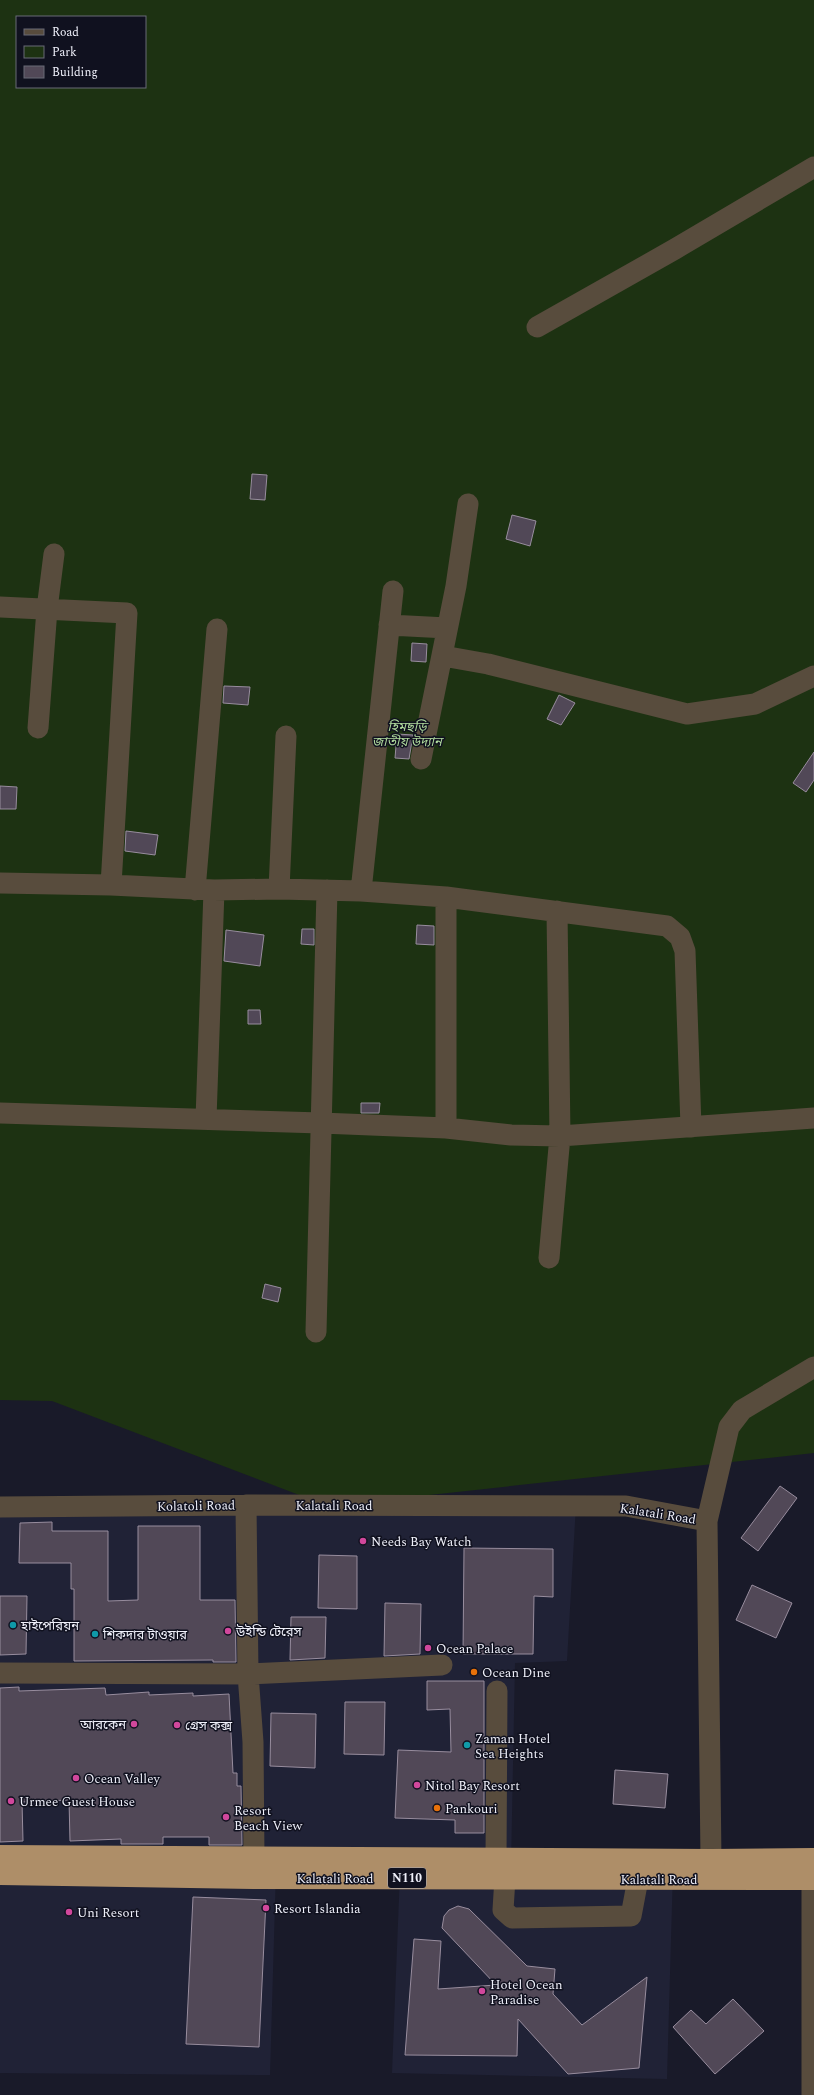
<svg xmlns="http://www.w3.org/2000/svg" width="814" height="2095" font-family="Spectral,'Noto Sans Bengali',serif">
<rect width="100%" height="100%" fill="#191a29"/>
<!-- built -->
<path fill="#202236" d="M0,1503l576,2 -9,156 -52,2 -4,203 162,4 -6,209 -275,-6 8,-200 -124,-3 -6,205 -270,-2z"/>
<!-- green -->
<path fill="#1d3212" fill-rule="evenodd" d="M0,0h814v1453l-486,53 -276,-105 -52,-1zM17,17h128v70h-128z"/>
<!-- building -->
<path fill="#514857" stroke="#988d9e" d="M252,474l15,1 -2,25 -15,-1z
M512,515l24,6 -6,25 -24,-7z
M412,643l15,1 -1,18 -15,-1z
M224,686l26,1 -2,18 -25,-2z
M559,695l16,8 -14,22 -14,-6z
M397,734l16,1 -4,24 -14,-1z
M814,752v28l-8,12 -13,-9z
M0,786l17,1 -1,22h-16z
M126,831l32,4 -3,20 -30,-4z
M417,925l17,1v19l-18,-1z
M302,929h12v16l-13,-1z
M226,930l38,5 -4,31 -36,-5z
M248,1010h12l1,14h-13z
M361,1103h19l-1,10h-18z
M265,1284l16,4 -3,14 -16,-4z
M780,1486l17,12 -39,53 -17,-13z
M52,1522v9h56v70l30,-1v-74h62v74h35l1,62h-23v-2l-139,1v-72h-3v-26h-52l1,-40z
M464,1548l89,1v48l-19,-1 -1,58h-70z
M319,1555l38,1v53l-39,-1z
M752,1585l40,18 -16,35 -40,-18z
M0,1596h27l-1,58 -26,1z
M385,1603l36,1 -1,50 -36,2z
M291,1617h35l-1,41 -35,2z
M427,1681h57v152h-29v-13l-60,-2 3,-68 53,2 -1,-43 -23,1z
M19,1687v4l86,-3 1,7 43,-3v3l44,-2v3l36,-2 4,79h4v13h4l1,59h-33v-8h-46v7h-42v-5l-51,2 -1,-41 -47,2 1,39 -23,1v-154z
M345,1702h40l-1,53 -40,-1z
M271,1713l45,1 -1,54 -45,-2z
M615,1770l53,4 -3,34 -52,-4z
M193,1897l73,3 -7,147 -73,-3z
M458,1906l11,3 58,57 28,3 -2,25 29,31 65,-48 -8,91 -71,6 -50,-55 -1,37 -112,-1 9,-116 27,2 -3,48 58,-4 -54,-57 2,-12 5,-6z
M733,1999l31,32 -49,43 -42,-47 18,-17 15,14z"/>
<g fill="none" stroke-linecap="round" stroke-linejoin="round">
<!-- minor -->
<path stroke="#584c3d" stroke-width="21" d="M537,327l138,-78 139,-82
M0,607l127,6 -16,272
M389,625l58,3
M443,656l45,8 199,50 68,-10 59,-28
M38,728l9,-119 7,-55
M421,759l35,-173 12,-82
M0,883l111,2 103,5 65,-1 82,2 85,6 221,29 13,11 5,14 6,176
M279,889l7,-153
M195,890l22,-261
M361,891l32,-300
M446,897v231
M0,1113l321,10 125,5 65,7 49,1 254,-18
M206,1119l8,-229
M549,1258l11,-122 -3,-225
M316,1332l11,-442
M246,1505l2,169 5,68 1,116
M0,1507l246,-2 380,1 81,15 4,339
M707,1521l22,-94 13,-17 72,-43
M0,1673l248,1 194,-9
M496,1859l1,-168
M505,1878l-2,32 9,8 119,-2 7,-37
M812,1879v216"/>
<!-- highway -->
<path stroke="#ae8e68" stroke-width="22" d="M0,1856l711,4 103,-1
M0,1874l253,4 561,1"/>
</g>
<!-- markers -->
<g fill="#d1479c" stroke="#10111f" stroke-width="1.5">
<circle cx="363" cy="1541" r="4"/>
<circle cx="228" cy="1631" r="4"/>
<circle cx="428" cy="1648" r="4"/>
<circle cx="134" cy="1724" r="4"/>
<circle cx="177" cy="1725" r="4"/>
<circle cx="76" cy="1778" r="4"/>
<circle cx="417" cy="1785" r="4"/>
<circle cx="11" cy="1801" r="4"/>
<circle cx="226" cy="1817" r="4"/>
<circle cx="266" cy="1908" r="4"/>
<circle cx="69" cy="1912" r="4"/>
<circle cx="482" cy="1991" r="4"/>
</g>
<g fill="#0f9aa8" stroke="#10111f" stroke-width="1.5">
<circle cx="13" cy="1625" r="4"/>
<circle cx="95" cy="1634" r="4"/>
<circle cx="467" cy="1745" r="4"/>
</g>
<g fill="#e8710a" stroke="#10111f" stroke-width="1.5">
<circle cx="474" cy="1672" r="4"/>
<circle cx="437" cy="1808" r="4"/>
</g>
<g text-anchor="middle" stroke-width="3" stroke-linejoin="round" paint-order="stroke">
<!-- shield labels -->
<rect fill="#10111f" stroke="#acadb8" stroke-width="1" x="388" y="1868" width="38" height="20" rx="3"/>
<g font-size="12" font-weight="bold" fill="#eff0fa">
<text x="407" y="1882">N110</text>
</g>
<!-- park labels -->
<g font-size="13" font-style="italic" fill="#b1dc9e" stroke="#10111f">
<text x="407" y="731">হিমছড়ি<tspan x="407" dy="15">জাতীয় উদ্যান</tspan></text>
</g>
<!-- street labels -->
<g font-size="13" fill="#eff0fa" stroke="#10111f">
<text transform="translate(196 1505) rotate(-1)" y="5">Kolatoli Road</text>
<text x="334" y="1510">Kalatali Road</text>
<text transform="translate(658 1513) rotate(9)" y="5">Kalatali Road</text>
<text x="335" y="1883">Kalatali Road</text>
<text x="659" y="1884">Kalatali Road</text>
</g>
<!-- poi labels -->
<g font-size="13" fill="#eff0fa" stroke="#10111f" text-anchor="start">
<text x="371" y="1546">Needs Bay Watch</text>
<text x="21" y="1630">হাইপেরিয়ন</text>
<text x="236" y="1636">উইন্ডি টেরেস</text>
<text x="103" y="1639">শিকদার টাওয়ার</text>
<text x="436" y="1653">Ocean Palace</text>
<text x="482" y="1677">Ocean Dine</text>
<text x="126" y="1729" text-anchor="end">আরকেন</text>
<text x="185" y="1730">গ্রেস কক্স</text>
<text x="475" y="1743">Zaman Hotel<tspan x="475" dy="15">Sea Heights</tspan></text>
<text x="84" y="1783">Ocean Valley</text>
<text x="425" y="1790">Nitol Bay Resort</text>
<text x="19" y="1806">Urmee Guest House</text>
<text x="445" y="1813">Pankouri</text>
<text x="234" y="1815">Resort<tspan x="234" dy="15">Beach View</tspan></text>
<text x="274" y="1913">Resort Islandia</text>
<text x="77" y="1917">Uni Resort</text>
<text x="490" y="1989">Hotel Ocean<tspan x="490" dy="15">Paradise</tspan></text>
</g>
</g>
<!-- legend -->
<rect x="16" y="16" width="130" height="72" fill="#10111f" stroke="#696a77"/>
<rect x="24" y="29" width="20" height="6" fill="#584c3d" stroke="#696a77"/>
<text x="52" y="36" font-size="12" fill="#eff0fa">Road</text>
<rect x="24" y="46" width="20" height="12" fill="#1d3212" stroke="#696a77"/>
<text x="52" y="56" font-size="12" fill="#eff0fa">Park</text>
<rect x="24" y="66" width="20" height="12" fill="#514857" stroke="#696a77"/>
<text x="52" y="76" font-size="12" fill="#eff0fa">Building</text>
</svg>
